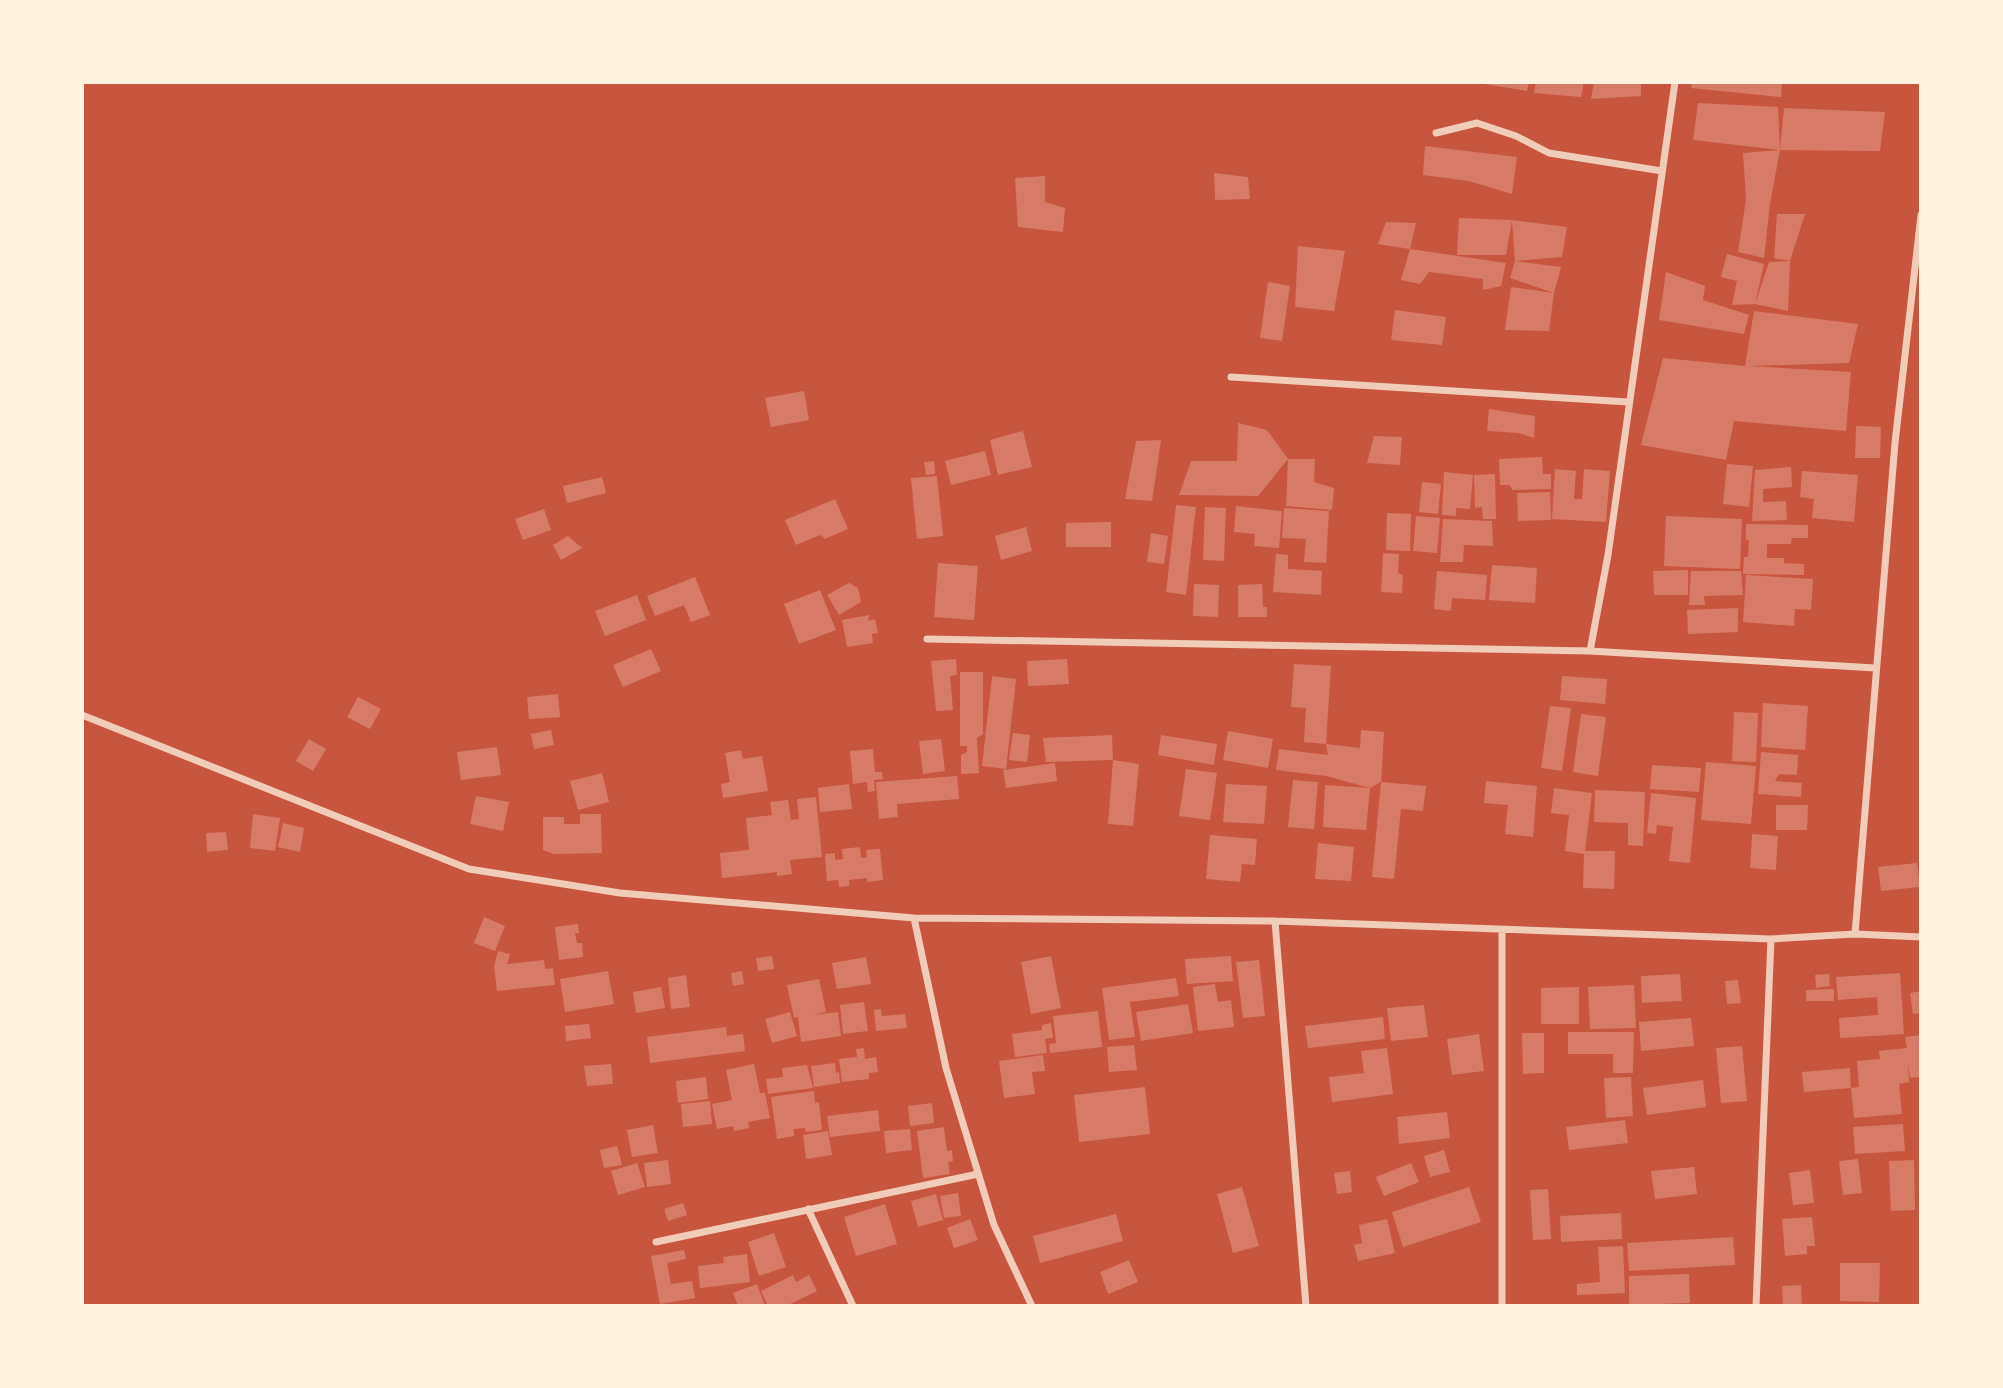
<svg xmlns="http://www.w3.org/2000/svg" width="2003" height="1388" font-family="Karla,sans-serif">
<rect width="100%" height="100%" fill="#c8553d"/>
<!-- building -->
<path fill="#d67c66" d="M1472,82h57l-2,9z
M1536,82h48l-3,15 -47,-4z
M1594,82h47v14l-50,3z
M1692,82h90l-1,15 -90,-9z
M1698,103l80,4 2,43 -87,-10z
M1784,108l101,4 -5,39 -100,-1z
M1425,146l92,11 -5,37 -43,-13 -46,-6z
M1780,150l-10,54 -6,54 -26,-6 8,-53 -3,-46z
M1214,173l34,4 2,22 -35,1z
M1045,176v26l20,6 -2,24 -45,-5 -3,-49z
M1777,214h28l-15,47 -16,-3z
M1459,218l53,2 -6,35h-49z
M1512,220l55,7 -5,30 -47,4z
M1386,222l30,1 -6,26 -32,-5z
M1298,246l47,5 -11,60 -39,-4z
M1410,249l96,14 -5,23 -18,4v-11l-54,-7 -9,12 -19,-4z
M1727,254l37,10 -9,40 -23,1 5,-24 -16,-4z
M1515,261l46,6 -7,26 -44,-15z
M1790,261l-2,50 -33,-7 14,-42z
M1666,272l39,14 -2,14 46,15 -5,19 -85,-14z
M1268,282l22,4 -8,55 -22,-3z
M1511,287l43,6 -5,38 -44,-1z
M1395,310l51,7 -4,28 -51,-5z
M1754,311l104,13 -9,39 -99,3 101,6 -5,59 -112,-10 -8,39 -85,-15 22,-87 82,8z
M804,391l5,29 -38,7 -6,-29z
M1489,409l46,7 -1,22 -15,-5 -32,-2z
M1238,423l29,7 21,29 -30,37 -79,-1 12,-34h46z
M1856,426l25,1 -1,31h-25z
M1023,431l9,36 -34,8 -8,-35z
M1374,436l28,1 -2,28 -33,-2z
M1161,440l-9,61 -27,-2 11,-58z
M985,451l6,24 -40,10 -6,-24z
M1542,457l1,17h8v15l-39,1 -2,-5h-10l-1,-26z
M1288,459h27l-1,23 20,6 -2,22 -46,-4z
M934,461l1,13 -9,1 -2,-13z
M1727,464l26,2 -4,41 -26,-3z
M1791,467l1,20 -29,2v13l23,-1 1,19 -35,1 3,-51z
M1555,469l21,2 -2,28h8l2,-30 26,2 -4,51 -54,-3z
M1802,471l56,4 -4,47 -42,-4 2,-19 -14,-2z
M1444,472l29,3 -3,34 -14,-1v8l-14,-1z
M1495,474l1,45h-13l-1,-12 -7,1 -1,-33z
M937,476l6,60 -26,3 -6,-61z
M602,477l4,16 -39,10 -4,-17z
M1422,482l19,2 -3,30 -19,-2z
M1550,492l1,28 -33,1 -1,-28z
M835,499l13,30 -23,10 -5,-4 -24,10 -11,-25z
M1176,505l20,2 -10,88 -20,-3z
M1236,506l46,5 -3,37 -25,-2 1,-12 -21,-2z
M1205,507l21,1 -2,53 -21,-1z
M1284,508l45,3 -3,52 -22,-1 2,-23 -24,-1z
M544,509l7,21 -28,10 -8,-21z
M1387,513l24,1 -1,37 -24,-1z
M1416,516l24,2 -3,35 -24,-2z
M1666,516l76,3 -2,50 -76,-3z
M1443,519l49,2 1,25 -29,-1 -1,17h-23z
M1111,522v25h-45v-24z
M1746,524l62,1v13h-16l-1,6h-24v14h17v5l20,1v11l-61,-1 1,-17h4l1,-17h-3z
M1026,527l6,24 -31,9 -6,-24z
M1151,533l17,3 -4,28 -17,-2z
M568,536l14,12 -21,12 -8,-15z
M1383,553l16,1 -1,19 5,2 -1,18 -21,-1z
M1276,554l12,1v14l34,2 -1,24 -48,-3z
M938,563l40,3 -4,54 -40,-3z
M1492,565l45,3 -2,35 -46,-3z
M1688,570v25h-34l-1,-24z
M1437,571l50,4 -2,25 -33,-2 -1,13 -17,-2z
M1691,571h50l2,24 -39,1 1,9h-16z
M1746,575l67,4 -2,31 -16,-1 -1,17 -51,-4z
M695,577l15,38 -19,7 -7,-17 -29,11 -8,-20z
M849,583l9,5 3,14 -22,13 -12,-20z
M1194,584l25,1 -1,32 -25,-1z
M1262,584l1,23h4v10h-29v-32z
M820,590l16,40 -37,14 -15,-40z
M637,595l9,25 -41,16 -10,-25z
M1738,608v24l-50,2 -1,-24z
M869,615l-1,6 7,-2 3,14 -6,1 1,9 -26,4 -5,-27z
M651,649l10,22 -38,16 -10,-22z
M956,659l1,16 -7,1 3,34 -17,1 -5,-50z
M1067,659l2,25 -41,2 -1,-25z
M1294,664l37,2 -5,78 -22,-2 2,-34 -15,-1z
M960,672h23v62l-6,4 2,35 -18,1v-19l6,-3v-6h-7z
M992,676l24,3 -10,90 -24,-3z
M1562,676l45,3 -2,25 -45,-4z
M558,694l2,23 -31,2 -2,-22z
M358,697l23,12 -11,20 -23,-12z
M1763,703l45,3 -3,44 -44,-3z
M1550,706l21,2 -9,63 -21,-3z
M1734,712l24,1 -2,49 -24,-1z
M1581,714l25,3 -8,59 -25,-4z
M551,730l3,15 -20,4 -3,-15z
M1361,730l23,2 -3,50 -11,6 -44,-12 -50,-6 3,-21 49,6 -2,-11 34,4z
M1228,731l45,8 -5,29 -45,-8z
M1013,733l17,2 -3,27 -18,-2z
M1112,735l1,25 -67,2 -3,-24z
M1161,735l56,9 -3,21 -56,-10z
M309,739l17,10 -13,22 -17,-10z
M941,739l4,32 -22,3 -4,-33z
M497,747l4,28 -40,5 -4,-28z
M873,749l2,23h7l1,7 -9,1 1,11 -7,1 -1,-10 -14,2 -3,-33z
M741,750l2,9 19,-3 6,35 -45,7 -2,-14 9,-2 -5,-29z
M1761,752l37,3 -1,20 -18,-1 -4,7 27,2 -1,14 -43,-3z
M1113,760l26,4 -6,62 -25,-2z
M1706,762l50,4 -5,58 -50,-4z
M1055,763l2,18 -51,7 -3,-18z
M1652,765l49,3 -2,24 -49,-3z
M1186,769l31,4 -7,47 -31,-4z
M602,773l7,29 -31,8 -8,-29z
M957,776l2,23 -62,5 1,13 -19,2 -3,-37z
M1293,780l25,2 -4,47 -26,-2z
M1486,781l51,5 -4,51 -28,-3 3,-29 -24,-2z
M1381,782l45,4 -3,25 -22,-2 -7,70 -22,-2z
M849,784l3,25 -32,3 -2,-24z
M1226,784l41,2 -3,38 -41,-2z
M1325,785l45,3 -4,42 -43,-3z
M1554,788l38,5 -7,58h30l-1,38 -31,-1 1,-34 -19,-3 4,-36 -18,-2z
M1595,790l50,2 -2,54 -15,-1v-22l-34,-1z
M1651,793l45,5 -6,65 -21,-2 4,-34 -16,-2 -1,9 -9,-1z
M476,796l33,6 -6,29 -33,-7z
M816,797l6,60 -32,3 2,14 -15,2v-4l-55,6 -2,-25 29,-3 -3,-32 26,-3 -2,-13 18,-2 3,20 8,-1 -2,-20z
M1776,805h32l-1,25h-31z
M253,814l27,4 -5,33 -25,-3z
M580,814h21l1,39 -48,1 -11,-4v-33h21v7h16z
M283,823l21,5 -4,24 -22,-5z
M226,832l2,18 -21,2 -1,-19z
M1752,834l26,2 -2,34 -26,-2z
M1210,835l47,4 -2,26 -13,-1 -2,18 -34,-3z
M1318,843l36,4 -3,34 -36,-2z
M860,847l1,11 6,-1 -1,-7 14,-1 3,31 -16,2v-4l-18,2v6l-10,1 -1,-7 -11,1 -2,-27 10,-1v7l8,-1 -1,-10z
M1917,863l3,24 -39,4 -3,-24z
M484,917l21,9 -10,25 -21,-8z
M578,924l1,9h-4l2,10h5l1,14 -24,3 -4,-33z
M498,951l12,3 -3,10 37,-4 1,9 8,-1 2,17 -58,6 -3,-25z
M772,956l2,13 -16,2 -2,-13z
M1051,956l10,52 -30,6 -10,-52z
M1231,956l2,25 -46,3 -2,-25z
M866,957l5,27 -34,5 -5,-26z
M1259,960l6,56 -22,2 -7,-56z
M608,971l6,33 -49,8 -5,-33z
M742,971l2,13 -11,2 -2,-13z
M1900,973l4,61 -64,4 -1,-20 39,-3 -1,-18 -39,3 -2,-23z
M1680,974l2,27 -40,2 -1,-27z
M1829,974l1,12 -14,2 -1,-13z
M686,975l4,32 -19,2 -3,-31z
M1176,978l3,18 -49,6 5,35 -26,3 -7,-52z
M819,979l7,33 -14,3 26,-3 3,24 -40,6 -3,-25 -4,1 -7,-33z
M1738,980l3,23 -14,1 -2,-23z
M1215,984l3,18 13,-2 3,27 -36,4 -5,-44z
M1634,985l2,43 -46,1 -2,-42z
M661,987l4,21 -29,5 -3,-21z
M1579,987v37h-38v-36z
M1834,989v12h-28v-11z
M1921,991v22l-8,1 -3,-21z
M864,1002l4,29 -25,3 -3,-29z
M1188,1004l5,29 -52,8 -5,-29z
M1424,1005l4,32 -37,4 -4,-33z
M881,1009l1,7 23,-2 2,14 -31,3 -2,-21z
M1098,1011l4,36 -52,6 -1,-9 7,-1 -3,-27z
M790,1012l7,24 -25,7 -7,-24z
M1383,1017l2,22 -77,9 -3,-22z
M1691,1018l3,28 -53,5 -2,-29z
M1051,1023l2,15 -8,1 2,14 -32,4 -3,-23 30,-4v-5z
M589,1024l2,14 -25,3 -1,-15z
M726,1027l1,9 16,-2 2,17 -95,12 -3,-26z
M1568,1032h66l-1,41h-20v-19h-45z
M1522,1033h22v40l-21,1z
M1479,1034l5,37 -32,4 -5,-36z
M1921,1035v42l-11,1 -2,-15 1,19 -10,2 3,30 -48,4 -3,-30 8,-1 -2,-26 23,-2 -1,-8 28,-3 -2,-11z
M1134,1045l3,25 -28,2 -2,-25z
M1742,1046l5,55 -26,2 -5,-55z
M864,1048l1,11 11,-2 2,15 -9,1v6l-27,3 -3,-23 18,-2 -1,-8z
M1387,1048l6,46 -61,8 -3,-25 35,-4 -3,-22z
M1043,1055l2,16 -13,1 3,22 -31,4 -5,-37z
M835,1063l1,10 3,-1 1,11 -26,4 -3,-21z
M611,1064l2,20 -26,2 -3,-20z
M754,1064l6,29h5l5,25 -22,4 1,6 -15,3 -1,-5 -16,3 -5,-25 20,-4 -6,-30z
M807,1065l6,23 -45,6 -2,-15 17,-2 -1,-9z
M1850,1068l1,20 -47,4 -2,-20z
M706,1077l2,22 -30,4 -2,-22z
M1631,1077l2,39 -27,2 -2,-40z
M1703,1080l3,27 -59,8 -4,-27z
M1145,1087l5,47 -71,8 -5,-47z
M814,1091l1,12 4,-1 3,28 -16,2 -1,-4 -11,1v7l-17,3 -6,-42z
M710,1101l2,23 -29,3 -2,-23z
M932,1103l2,20 -24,3 -2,-20z
M878,1110l2,21 -50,6 -3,-21z
M1447,1112l3,26 -51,6 -2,-27z
M1625,1120l3,23 -59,7 -3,-23z
M1903,1124l2,27 -50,3 -2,-27z
M653,1125l5,28 -26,4 -5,-27z
M944,1127l3,24 5,-1 1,11 -5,1 2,12 -27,4 -6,-47z
M910,1129l2,21 -26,3 -2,-22z
M828,1131l4,24 -26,4 -3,-24z
M617,1146l5,19 -18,3 -4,-18z
M1444,1150l6,22 -20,5 -6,-21z
M1858,1159l4,34 -19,2 -4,-34z
M668,1160l3,24 -24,3 -3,-24z
M1914,1160l1,50 -24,1 -2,-50z
M637,1163l8,24 -27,8 -7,-24z
M1411,1163l8,19 -35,14 -8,-19z
M1694,1167l3,27 -42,5 -4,-28z
M1810,1170l4,33 -21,2 -4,-32z
M1350,1171l2,21 -15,2 -3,-21z
M1242,1187l17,59 -26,7 -16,-59z
M1469,1187l12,35 -78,25 -11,-35z
M1548,1189l3,50 -18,1 -3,-50z
M958,1193l3,23 -17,2 -4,-22z
M936,1194l7,26 -25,7 -7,-26z
M683,1203l4,12 -19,6 -4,-12z
M885,1204l12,40 -41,12 -12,-39z
M1621,1213l1,26 -61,3 -1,-26z
M1116,1214l7,27 -83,22 -7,-27z
M1812,1217l3,29h-8v8l-22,2 -3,-37z
M970,1219l8,21 -24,8 -7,-20z
M1387,1219l8,34 -37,8 -4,-16 8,-2 -3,-18z
M774,1233l12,34 -27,9 -11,-34z
M1733,1237l2,28 -106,6 -2,-28z
M1623,1246l2,47 -48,2v-11l23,-2 -2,-35z
M684,1250l2,9 -19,4 4,21 21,-3 3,17 -35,6 -9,-48z
M747,1254l3,28 -50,6 -2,-22 26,-3 -1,-6z
M1129,1260l9,22 -30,12 -8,-22z
M1840,1263h40l-1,39 -39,-1z
M1689,1274l1,29 -61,2v-29z
M793,1275l3,7 13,-7 8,16 -31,15h-18l-7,-15z
M757,1284l8,22h-27l-5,-13z
M1801,1285l1,21h-19l-1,-20z"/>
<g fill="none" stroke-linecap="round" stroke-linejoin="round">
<!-- minor -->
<path stroke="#f1ccb7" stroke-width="7" d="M1436,133l41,-10 39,13 33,17 113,18
M1231,377l397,25
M927,639l663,12 285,17
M1590,651l18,-96 67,-473
M82,715l387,154 151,24 294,25 361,3 496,18 84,-5 66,3
M914,918l32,150 48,157 38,81
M1275,921l31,385
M1855,934l40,-491 26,-228
M808,1209l45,97
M656,1242l322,-68
M1502,1306v-375
M1756,1306l15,-367"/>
</g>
<!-- border -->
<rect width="2003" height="1388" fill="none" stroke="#fff3e0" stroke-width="168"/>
</svg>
